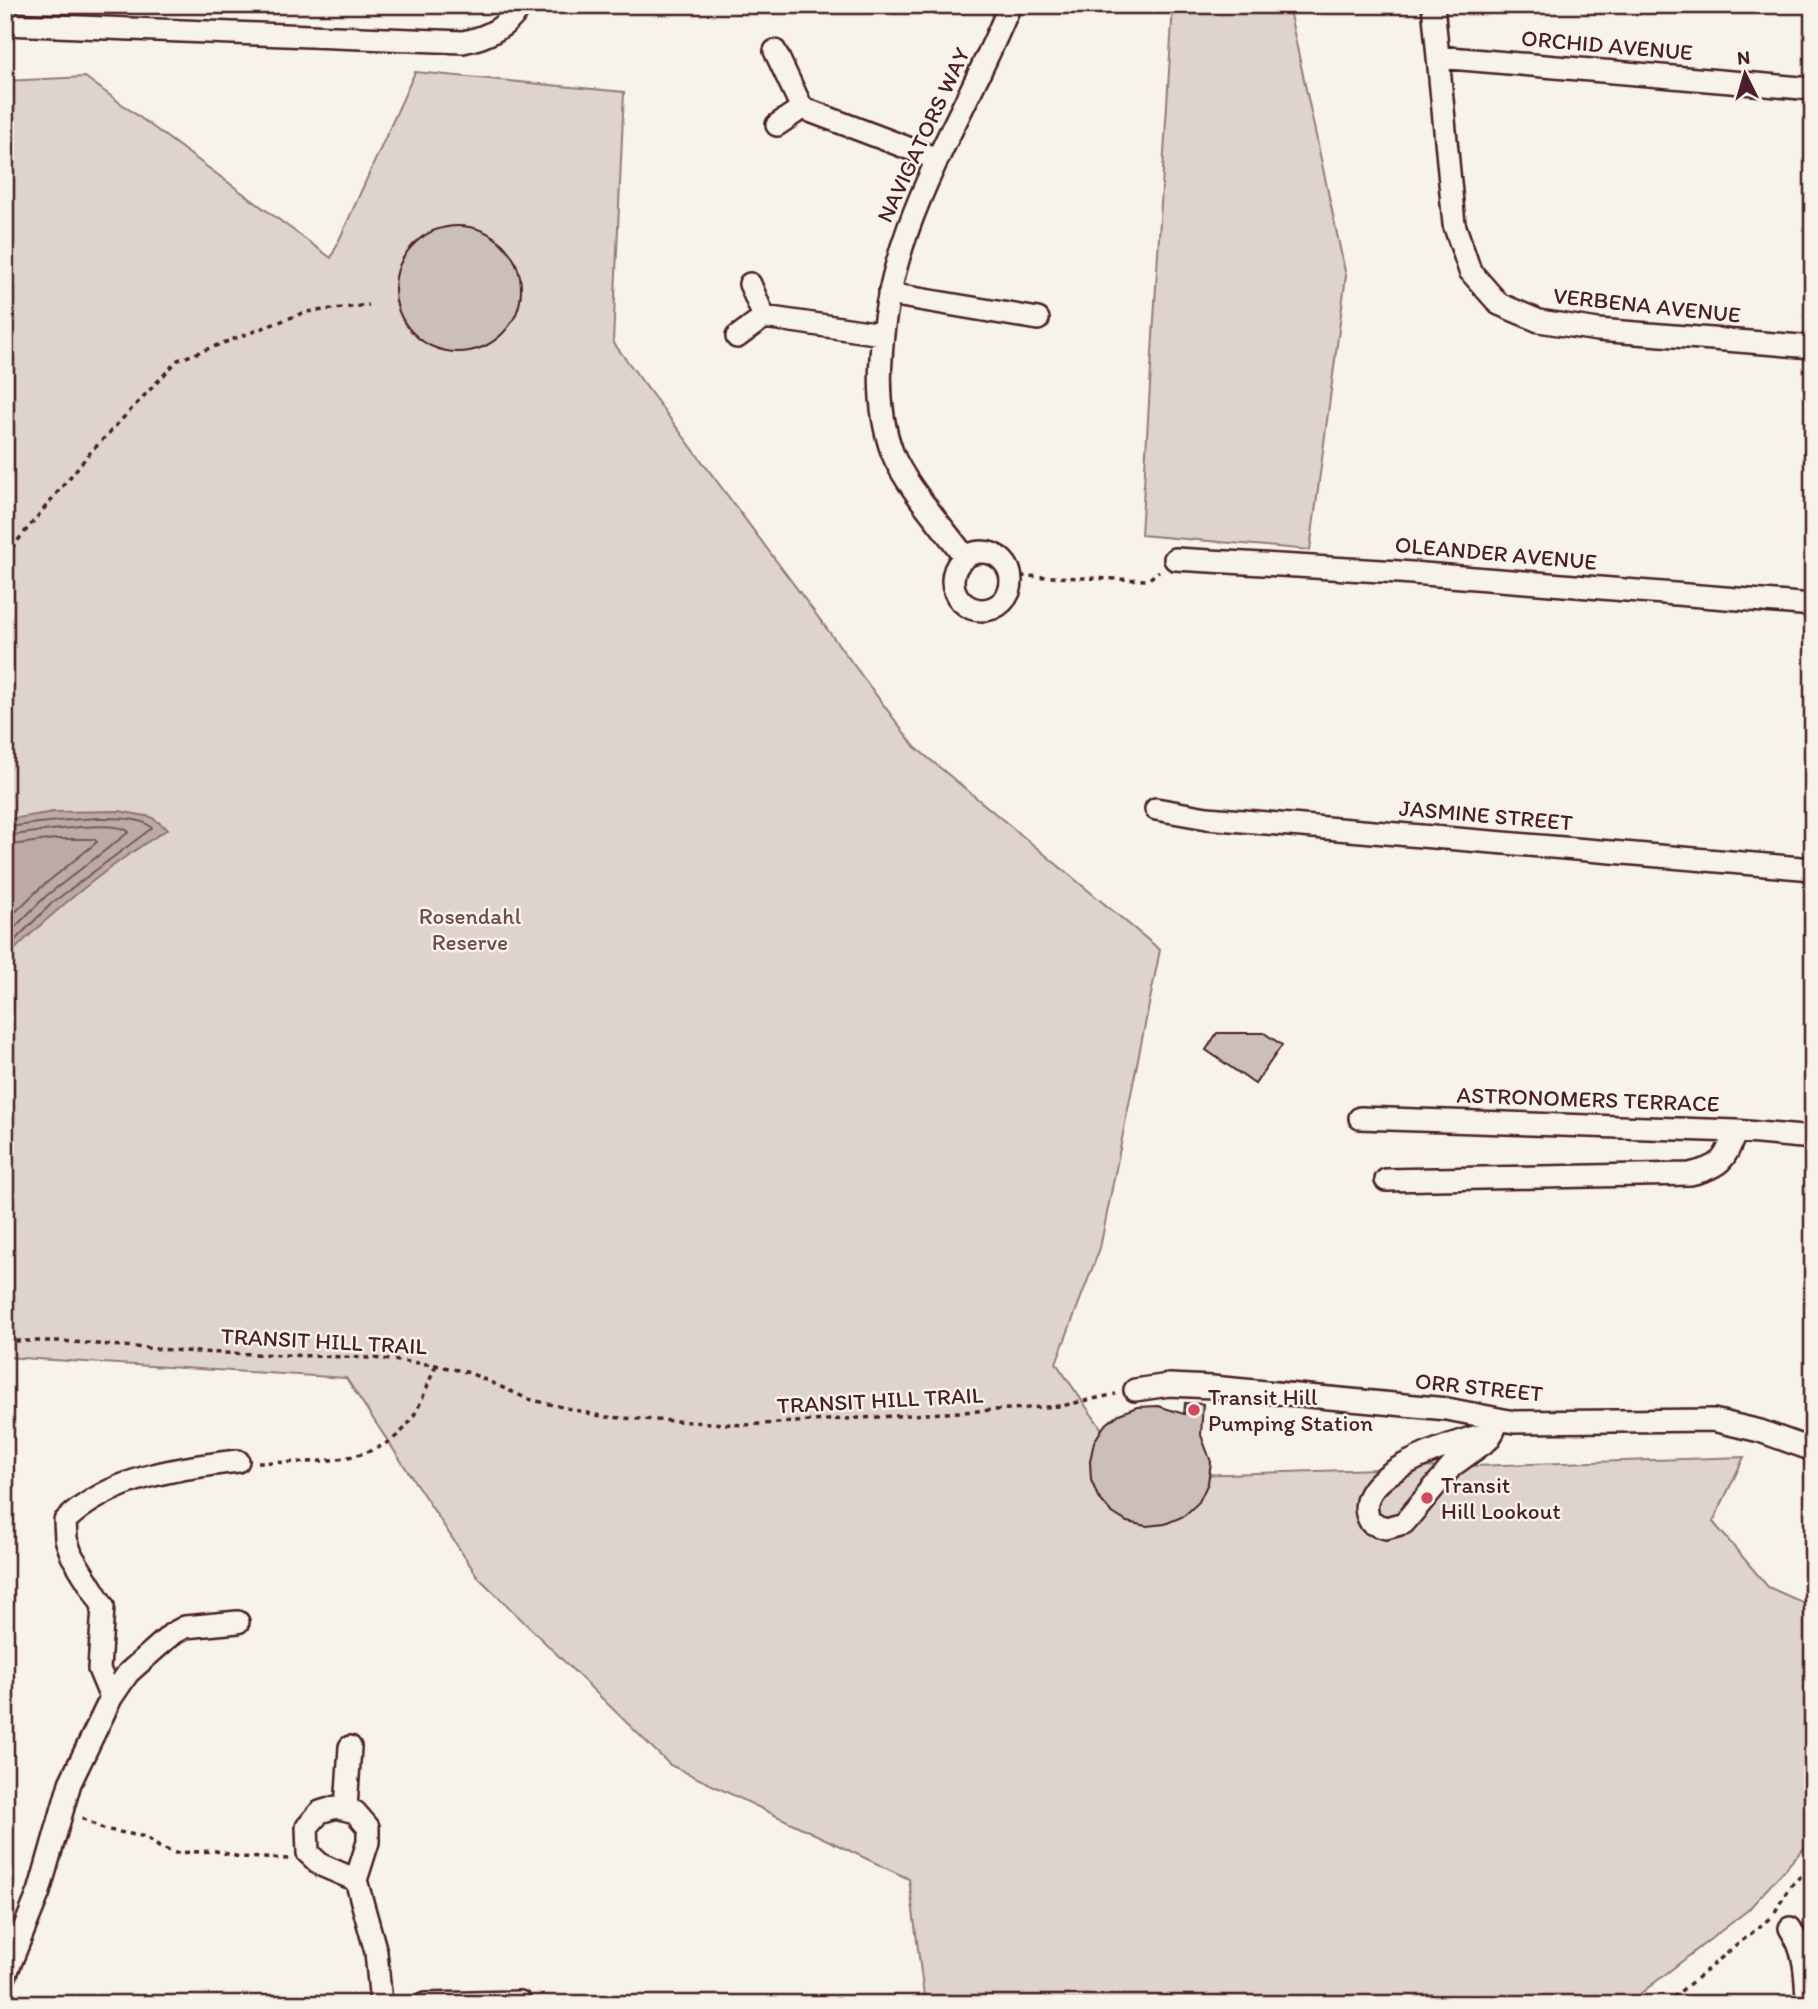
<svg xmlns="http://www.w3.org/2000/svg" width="1818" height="2009" font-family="Itim,sans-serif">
<rect width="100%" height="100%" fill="#f7f3e8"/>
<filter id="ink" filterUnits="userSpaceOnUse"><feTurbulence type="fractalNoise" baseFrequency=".0143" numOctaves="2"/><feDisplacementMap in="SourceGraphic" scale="14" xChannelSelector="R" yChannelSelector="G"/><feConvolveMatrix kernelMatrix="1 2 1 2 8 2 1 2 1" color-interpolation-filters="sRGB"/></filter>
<g filter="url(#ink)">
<!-- green -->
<path fill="#ded4cc" stroke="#947a7c" stroke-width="2" d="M1173,5h115l58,271 -36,274 -169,-15z
M415,72l209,20 -11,250 302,405 245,203 -60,298 -44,115 79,114 609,-20 -31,65 55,65 45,20v231l-65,72 -121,94h-702l-16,-125 -239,-114 -192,-188 -132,-199 -341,-21v-1276l80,-4 246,181z"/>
<!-- water -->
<path fill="#bcaaa7" stroke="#8e7275" stroke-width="2" d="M119,811l32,6 17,12c-61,37 -113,80 -163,130v-139l48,-8z"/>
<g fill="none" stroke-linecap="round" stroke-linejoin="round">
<!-- shore -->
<path stroke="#78575d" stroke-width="2" d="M5,827c27,-2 131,-20 147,1l-100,75 -47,47
M5,836c23,-2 110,-18 124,-4l-83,64 -41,41
M5,846l50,-7h39l3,3 -58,47 -34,33"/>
</g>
<!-- building -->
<path fill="#ccbfb9" stroke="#4a1f2b" stroke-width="2" d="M395 289a63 63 0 1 1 126 0a63 63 0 1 1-126 0Z
M1217,1033h47l18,12 -27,39 -49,-34z
M1185,1403l18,1 -2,31 10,27 -3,21 -9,19 -15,14 -19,8 -19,2 -19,-4 -16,-10 -13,-15 -7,-17 -1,-19 4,-19 10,-16 15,-12 18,-7 21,-1 26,8z"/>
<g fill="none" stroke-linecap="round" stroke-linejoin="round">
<defs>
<path id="minor" d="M1433,5l21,219 16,47 29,33 40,17 59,9 215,17
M5,24l458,18c26,-5 44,-15 59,-37
M775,51l27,57 -25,17
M1438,57l375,32
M802,108l135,51
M889,294l149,25
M764,317l118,17
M737,337l27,-20 -14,-33
M953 581a29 29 0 1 1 58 0a29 29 0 1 1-58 0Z
M965,557c-21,-29 -61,-73 -73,-105 -11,-30 -13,-63 -11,-94 7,-136 80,-232 129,-353
M1175,559l224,13 414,33
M1156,809l51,9 606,51
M1360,1118l376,13 77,7
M1386,1180l304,-6c31,-7 35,-14 46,-43
M1135,1390l34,-5 43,2 235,22 67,13 199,-2 47,11 53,19
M1493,1432l-5,8 -36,26 -48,57 -18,5 -15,-5c-30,-49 91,-83 122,-91l6,-13
M111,1698l-12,-29 4,-63 -31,-50 -6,-17 -1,-18c46,-44 112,-53 173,-60
M346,1808l4,-61
M356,1880l-35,-15 -13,-12 -1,-26 13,-15 16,-5 19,5 13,15v15l-12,38 20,72 5,52
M1790,1928c16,24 16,48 17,76
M5,1976l34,-84 31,-109 41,-85 17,-25 44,-39 13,-7 53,-5
M425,2004l95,-2"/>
</defs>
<!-- minor casing -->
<use href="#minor" stroke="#4a1f2b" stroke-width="26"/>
<!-- path -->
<path stroke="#4a1f2b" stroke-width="3.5" stroke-dasharray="5 5" stroke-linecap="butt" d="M5,556l84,-102 89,-94 128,-48 63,-7
M1011,579l9,-3 128,4 11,-9
M5,1341h56l135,11 177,6 63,7 34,8 58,26 77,18 139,8 317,-19 55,-12
M258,1462c45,1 113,3 146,-33 15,-16 23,-44 32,-64
M82,1818l21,11 43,8 13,10 16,6 41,-2 23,6 50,2
M1775,1912l15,-26 23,-21
M1665,2004l105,-86"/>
<!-- minor -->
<use href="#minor" stroke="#f7f3e8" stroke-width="21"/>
</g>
</g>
<!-- markers -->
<g fill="#d1495b" stroke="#f7f3e8" stroke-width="2.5">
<circle cx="1194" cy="1410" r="7"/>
<circle cx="1427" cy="1498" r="7"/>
</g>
<g text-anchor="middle" stroke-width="5" stroke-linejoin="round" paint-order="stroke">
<!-- street labels -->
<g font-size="23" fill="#4a1f2b" stroke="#f7f3e8">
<text transform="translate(1607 45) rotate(5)" y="8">ORCHID AVENUE</text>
<text transform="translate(923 135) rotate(-65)" y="8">NAVIGATORS WAY</text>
<text transform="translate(1647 305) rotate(6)" y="8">VERBENA AVENUE</text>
<text transform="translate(1496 553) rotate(5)" y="8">OLEANDER AVENUE</text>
<text transform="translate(1486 815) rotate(5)" y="8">JASMINE STREET</text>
<text transform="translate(1588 1099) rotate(2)" y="8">ASTRONOMERS TERRACE</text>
<text transform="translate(324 1341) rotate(3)" y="8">TRANSIT HILL TRAIL</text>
<text transform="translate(1479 1387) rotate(6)" y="8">ORR STREET</text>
<text transform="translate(880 1400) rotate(-3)" y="8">TRANSIT HILL TRAIL</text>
</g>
<!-- park labels -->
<g font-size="23" fill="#6f4c53" stroke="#f7f3e8">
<text x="470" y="924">Rosendahl<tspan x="470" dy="26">Reserve</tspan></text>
</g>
<!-- poi labels -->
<g font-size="23" fill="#4a1f2b" stroke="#f7f3e8" text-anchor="start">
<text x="1208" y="1405">Transit Hill<tspan x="1208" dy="26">Pumping Station</tspan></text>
<text x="1441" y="1493">Transit<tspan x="1441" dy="26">Hill Lookout</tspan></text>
</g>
</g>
<!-- margin -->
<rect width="1818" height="2009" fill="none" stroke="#f7f3e8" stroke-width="28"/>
<rect x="14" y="14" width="1790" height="1981" fill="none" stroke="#4a1f2b" stroke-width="2.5" filter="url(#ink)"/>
<!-- north arrow -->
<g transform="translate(1745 74) rotate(355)" stroke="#f7f3e8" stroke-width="5" paint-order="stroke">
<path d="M0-5L12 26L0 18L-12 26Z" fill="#4a1f2b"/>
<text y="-10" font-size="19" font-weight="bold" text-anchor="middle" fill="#4a1f2b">N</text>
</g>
</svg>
